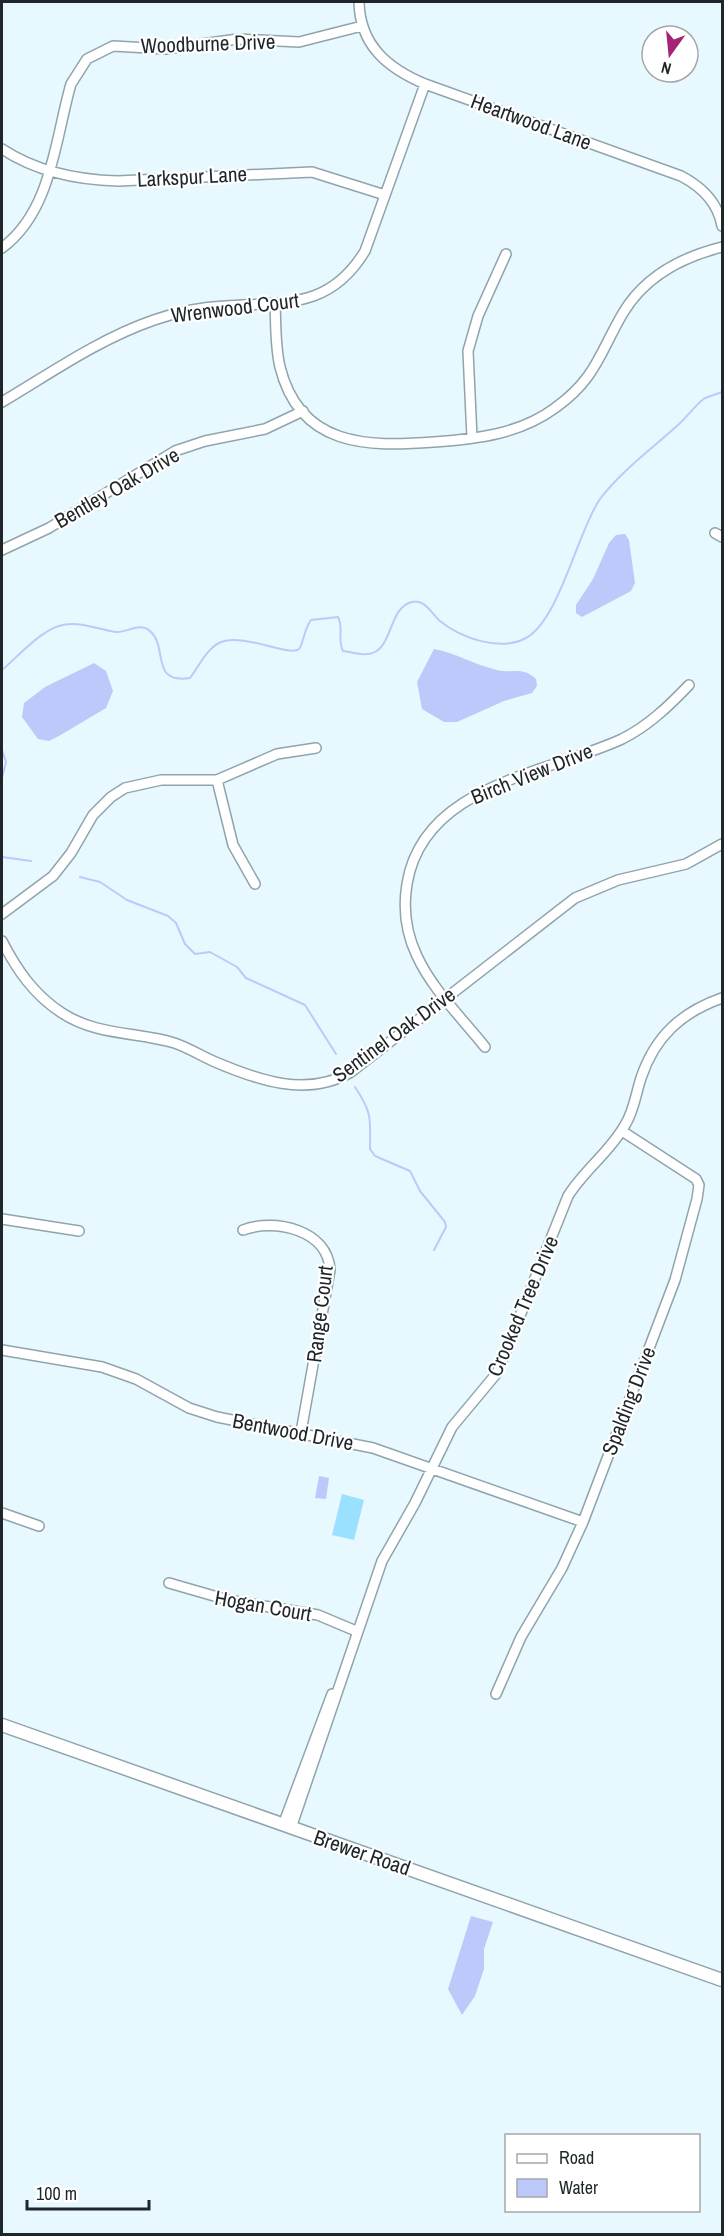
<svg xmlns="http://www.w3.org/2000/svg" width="724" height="2236" font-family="'Archivo Narrow',sans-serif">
<rect width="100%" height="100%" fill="#e7f8ff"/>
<!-- green -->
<path fill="#99e1fe" d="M342,1494l22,6 -10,40 -22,-5z"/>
<!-- water -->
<path fill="#bdc9fa" d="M625,534l4,6 6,43 -4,8 -49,26 -6,-4v-8l17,-26 16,-36 7,-8z
M434,649c22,4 41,16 63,21 17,4 24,-4 39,9l1,7 -5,7 -28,8 -47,21h-13l-22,-13 -5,-27z
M94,663l12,8 7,20 -7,17 -47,28 -10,5 -11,-2 -16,-22 2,-14 21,-16z
M319,1476l10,2 -3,21 -11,-1z
M471,1916l22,6 -9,27v20l-9,27 -13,19 -14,-26z"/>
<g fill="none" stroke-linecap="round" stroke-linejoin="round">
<!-- stream -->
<path stroke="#bdc9fa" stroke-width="2" d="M2,670c18,-15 43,-46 68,-46 15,-1 31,6 46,8 12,1 24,-11 35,0 17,16 -1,52 39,46 9,-12 17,-30 31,-36 23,-9 69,15 78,7 4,-4 5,-20 12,-29l27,-3c6,11 -1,22 5,34 10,1 23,6 32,1 18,-10 15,-45 37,-50 13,-3 19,11 28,19 21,17 60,31 86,17 34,-19 52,-108 74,-139 22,-29 53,-51 79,-75 9,-8 17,-20 26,-26 5,-2 12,-4 17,-6
M2,750l4,12 -4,16
M2,857l29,4
M80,877l20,5 27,18 41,16 8,7 9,21 10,10 15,-2 27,15 9,11 59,27 31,49
M355,1087c18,27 15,32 15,62l5,7 35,15 10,20 25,31 1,5 -12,23"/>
<defs>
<path id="minor" d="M359,2c1,43 28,66 66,82l256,92c21,11 37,27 41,50
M2,149c35,23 75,31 116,32l194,-9 73,23
M2,248c50,-37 53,-109 69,-164l16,-25 26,-13 53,3 72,-10 61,3 63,-16
M275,303c1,21 0,43 5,64 20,80 87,80 154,75 43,-3 86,-8 121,-34 41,-29 45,-56 68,-95 22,-37 59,-56 99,-66
M2,402c49,-29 97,-63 152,-82 23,-8 48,-13 71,-14 60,-4 105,3 140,-55l60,-167
M472,438l-4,-87 10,-35 28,-62
M715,533l7,4
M2,550l47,-22 126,-77 30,-10 60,-12 38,-18
M217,780l16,65 22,39
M2,914l51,-38 18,-23 22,-38 18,-18 14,-9 36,-8h56l60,-26 39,-6
M2,941c15,29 32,54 60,72 33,22 73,19 109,29 15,4 28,13 42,19 44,19 94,37 138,11l224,-174 43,-18 68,-16 36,-20
M485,1047c-23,-29 -53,-58 -68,-91 -11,-23 -14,-48 -10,-72 16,-99 139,-110 215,-145 26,-13 47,-33 67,-54
M2,1219l77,12
M243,1230c32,-12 85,0 87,40l-29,162
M2,1350l100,17 34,12 53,29 28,9 156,31 210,74
M2,1513l37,13
M169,1583l59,17 90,15 38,16
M496,1694l25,-57 41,-69 21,-46 92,-242 22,-81 2,-14 -3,-6 -74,-48
M283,1825l49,-131
M291,1828l91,-267 33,-58 37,-76 45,-54 71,-177c16,-26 42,-44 57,-71 9,-14 11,-32 16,-47 14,-42 41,-66 81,-80"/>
<path id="tertiary" d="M2,1725l720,255"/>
</defs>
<!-- minor casing -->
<use href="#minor" stroke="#90a4ac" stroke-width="12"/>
<!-- tertiary casing -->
<use href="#tertiary" stroke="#90a4ac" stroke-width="15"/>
<!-- minor -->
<use href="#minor" stroke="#fff" stroke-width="9"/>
<!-- tertiary -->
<use href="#tertiary" stroke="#fff" stroke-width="12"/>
</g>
<g text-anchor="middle" stroke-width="4.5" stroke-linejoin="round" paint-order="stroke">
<!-- street labels -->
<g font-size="21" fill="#1e2629" stroke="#fff">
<text transform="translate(208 44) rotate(-2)" y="7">Woodburne Drive</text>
<text transform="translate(531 122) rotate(20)" y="7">Heartwood Lane</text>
<text transform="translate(192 177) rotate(-3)" y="7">Larkspur Lane</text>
<text transform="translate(235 308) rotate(-7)" y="7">Wrenwood Court</text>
<text transform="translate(117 488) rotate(-30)" y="7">Bentley Oak Drive</text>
<text transform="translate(532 774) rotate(-22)" y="7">Birch View Drive</text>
<text transform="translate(394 1035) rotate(-36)" y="7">Sentinel Oak Drive</text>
<text transform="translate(523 1306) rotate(-67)" y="7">Crooked Tree Drive</text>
<text transform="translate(320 1314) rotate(-83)" y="7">Range Court</text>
<text transform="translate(629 1401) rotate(-69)" y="7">Spalding Drive</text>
<text transform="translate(293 1432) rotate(11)" y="7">Bentwood Drive</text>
<text transform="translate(263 1606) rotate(10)" y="7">Hogan Court</text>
<text transform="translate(362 1853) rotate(19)" y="7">Brewer Road</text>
</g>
</g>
<!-- border -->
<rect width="724" height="2236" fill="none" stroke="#1e2629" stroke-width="6"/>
<!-- legend -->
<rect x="505" y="2134" width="195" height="78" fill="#ffffff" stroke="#a5a8a9" stroke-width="1.5"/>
<rect x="517" y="2154" width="30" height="9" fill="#ffffff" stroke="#a5a8a9" stroke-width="1.5"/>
<text x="559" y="2164" font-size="18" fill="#1e2629">Road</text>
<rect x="517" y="2179" width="30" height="18" fill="#bdc9fa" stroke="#a5a8a9" stroke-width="1.5"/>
<text x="559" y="2194" font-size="18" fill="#1e2629">Water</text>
<!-- north arrow -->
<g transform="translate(670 54) rotate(195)"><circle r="28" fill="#ffffff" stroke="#a5a8a9" stroke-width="1.5"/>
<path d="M0-4.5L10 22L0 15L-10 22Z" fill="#a32375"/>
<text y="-9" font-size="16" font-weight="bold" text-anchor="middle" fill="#1e2629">N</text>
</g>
<!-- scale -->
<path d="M27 2200v9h122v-9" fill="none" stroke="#1e2629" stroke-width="3"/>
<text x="36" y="2200" font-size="18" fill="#1e2629" stroke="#ffffff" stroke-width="4.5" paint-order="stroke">100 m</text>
</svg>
